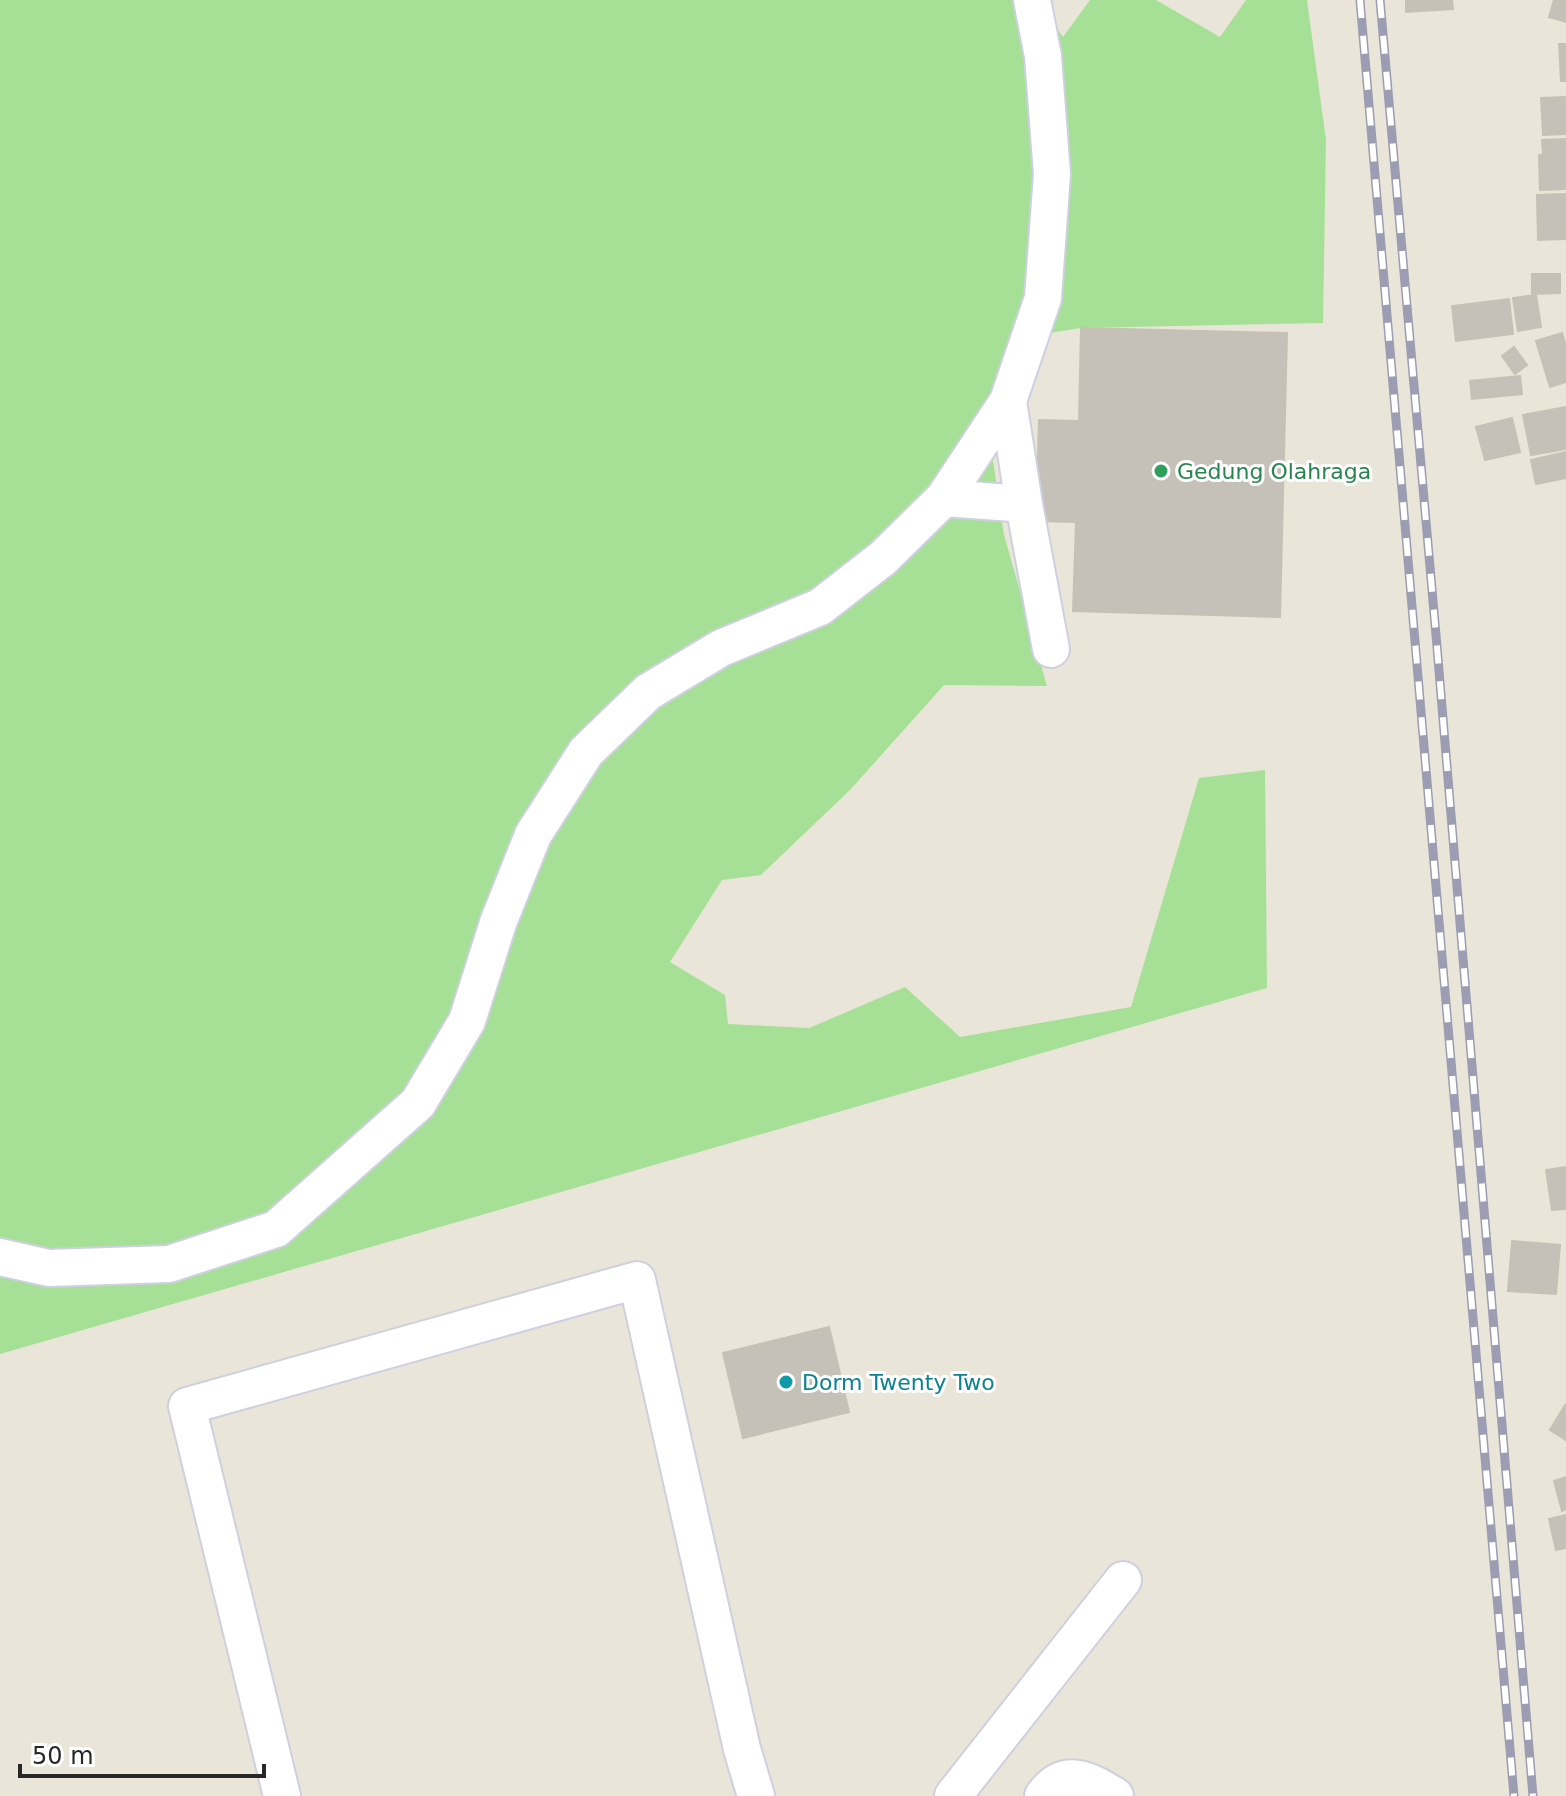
<svg xmlns="http://www.w3.org/2000/svg" width="1566" height="1796" font-family="'DejaVu Sans',sans-serif">
<rect width="100%" height="100%" fill="#eae5d9"/>
<!-- green -->
<path fill="#a6e096" d="M0,0h1037l26,37 27,-37h66l64,37 26,-37h61l19,140 -3,183 -242,5 -38,6 -58,72 19,129 43,151 -103,-1 -94,105 -89,85 -39,5 -52,82 55,33 3,29 81,4 96,-41 55,50 171,-30 68,-229 66,-8 2,218 -1267,366z"/>
<!-- building -->
<path fill="#c5c1b9" stroke="#c5c1b3" stroke-width="2" d="M1406,0h46l1,9 -47,3z
M1554,0h12v22l-17,-5z
M1559,44h7v37h-5z
M1566,97v37l-23,1 -2,-37z
M1566,139v13l-23,1 -1,-13z
M1566,153v36l-26,1 -1,-35z
M1566,194v45l-28,1 -1,-45z
M1532,274h28v19l-28,1z
M1536,295l5,32 -23,4 -5,-33z
M1509,299l4,35 -57,7 -4,-35z
M1081,328l206,5 -7,284 -207,-6 3,-89 -40,-1 3,-101 40,1z
M1562,333l4,13v36l-16,5 -14,-46z
M1514,347l13,18 -12,9 -13,-18z
M1520,376l2,18 -50,5 -2,-18z
M1566,407v42l-35,6 -8,-40z
M1512,418l8,34 -35,8 -9,-33z
M1566,452v26l-30,6 -5,-24z
M1566,1167v42l-14,1 -6,-40z
M1512,1241l48,4 -4,49 -48,-3z
M829,1327l20,85 -106,26 -20,-85z
M1565,1405l1,1v34l-16,-10z
M1566,1477v32l-4,2 -8,-30z
M1566,1515v33l-10,2 -7,-31z"/>
<g fill="none" stroke-linecap="round" stroke-linejoin="round">
<defs>
<path id="minor" d="M1008,401l16,103 27,145
M944,498l80,6
M0,1257l49,11 120,-4 107,-35 142,-126 49,-82 31,-98 35,-88 53,-83 62,-60 73,-44 99,-41 63,-49 61,-60 64,-97 35,-103 9,-124 -9,-118 -11,-56
M282,1796l-95,-390 450,-126 105,469 14,47
M953,1796l170,-216
M1043,1796c22,-30 46,-16 72,0"/>
</defs>
<!-- minor casing -->
<use href="#minor" stroke="#ced0e0" stroke-width="40"/>
<!-- minor -->
<use href="#minor" stroke="#fff" stroke-width="36"/>
<defs>
<path id="rail" d="M1360,0l154,1796
M1380,0l56,635 97,1161"/>
</defs>
<!-- rail casing -->
<use href="#rail" stroke="#9c9db2" stroke-width="9"/>
<!-- rail -->
<use href="#rail" stroke="#fff" stroke-width="6" stroke-dasharray="18" stroke-linecap="butt"/>
</g>
<!-- markers -->
<circle fill="#2e9e5b" stroke="#fff" stroke-width="3" cx="1161" cy="471" r="8"/>
<circle fill="#0f9aa8" stroke="#fff" stroke-width="3" cx="786" cy="1382" r="8"/>
<g text-anchor="middle" stroke-width="6" stroke-linejoin="round" paint-order="stroke">
<!-- leisure labels -->
<g font-size="22" fill="#27864d" stroke="#fff" text-anchor="start">
<text x="1177" y="479">Gedung Olahraga</text>
</g>
<!-- culture labels -->
<g font-size="22" fill="#0d838f" stroke="#fff" text-anchor="start">
<text x="802" y="1390">Dorm Twenty Two</text>
</g>
</g>
<!-- scale -->
<path d="M20 1764v12h244v-12" fill="none" stroke="#272727" stroke-width="4"/>
<text x="32" y="1764" font-size="24" fill="#272727" stroke="#ffffff" stroke-width="6" paint-order="stroke">50 m</text>
</svg>
